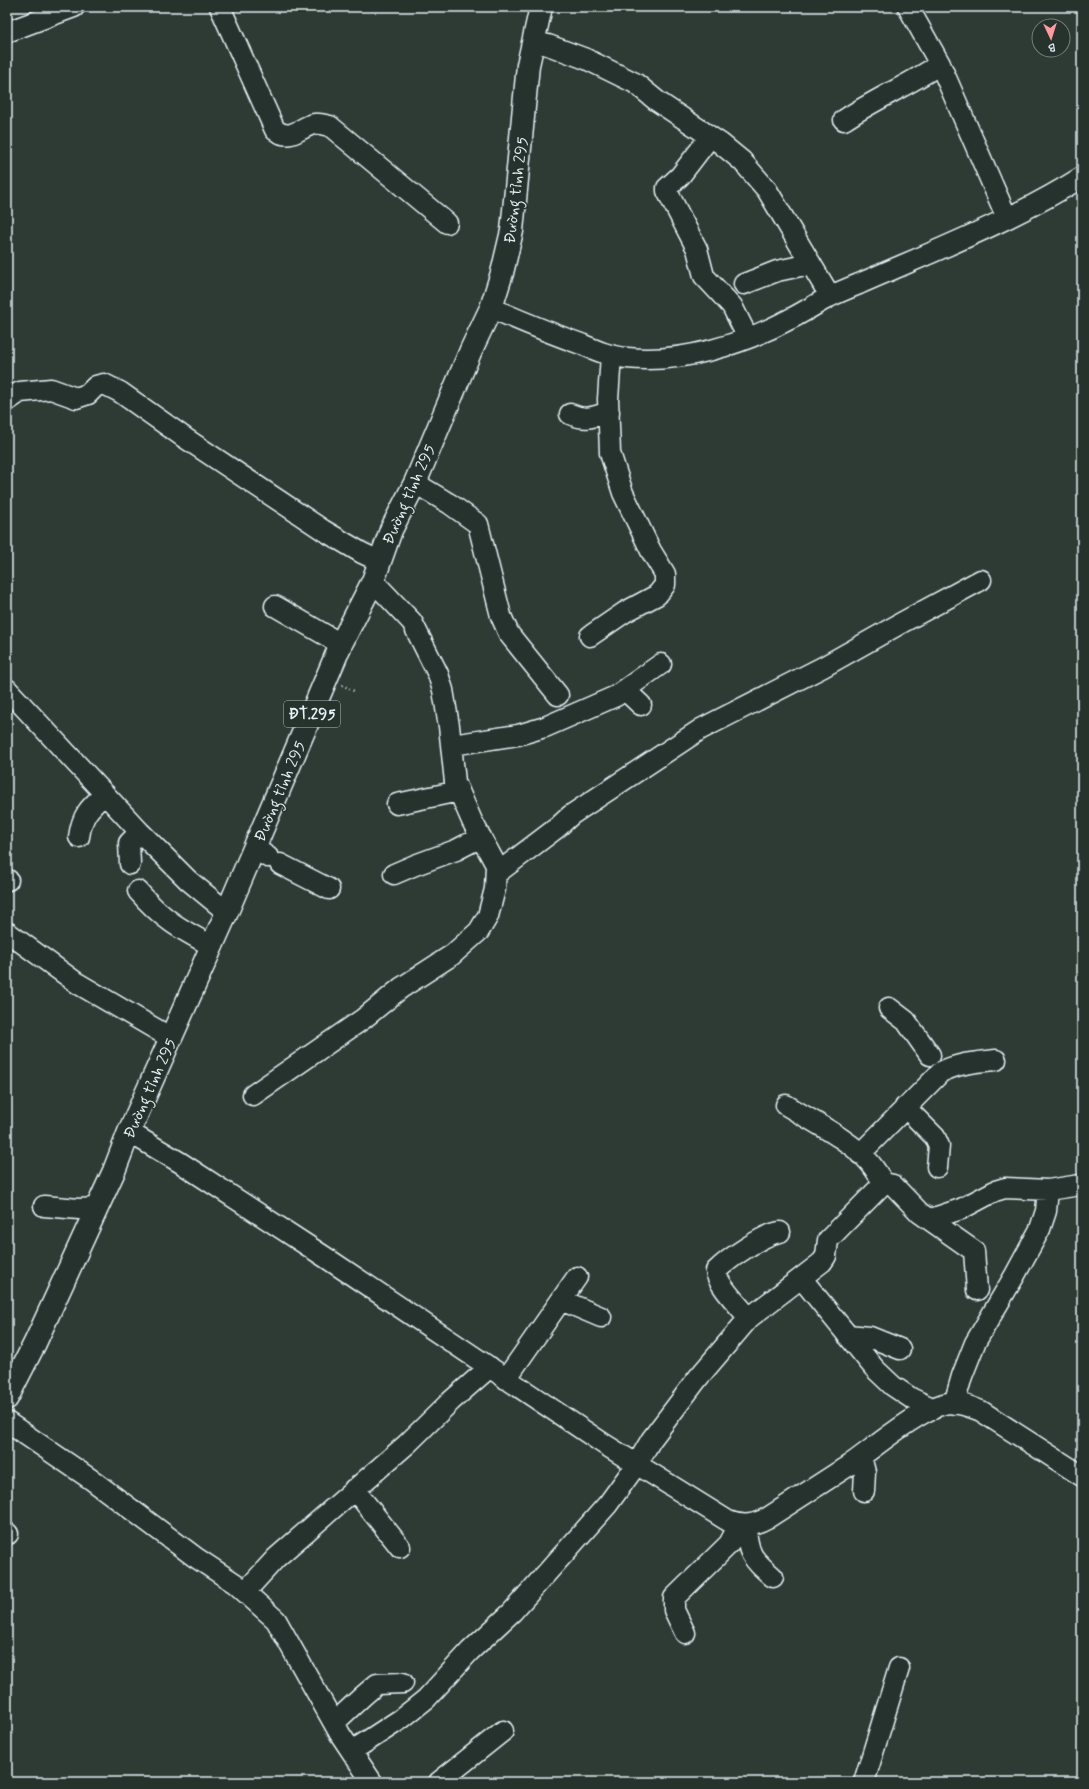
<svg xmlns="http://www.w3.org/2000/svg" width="1089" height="1789" font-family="Mynerve,sans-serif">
<rect width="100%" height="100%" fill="#2e3b35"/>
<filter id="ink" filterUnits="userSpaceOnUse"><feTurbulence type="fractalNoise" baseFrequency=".025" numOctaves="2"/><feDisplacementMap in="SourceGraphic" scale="8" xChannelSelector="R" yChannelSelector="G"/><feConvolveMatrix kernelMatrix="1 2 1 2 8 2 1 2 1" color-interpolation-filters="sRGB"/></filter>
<g filter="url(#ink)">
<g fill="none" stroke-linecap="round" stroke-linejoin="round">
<defs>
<path id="minor" d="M220,7l55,123c17,12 24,-3 39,-6 5,-1 11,1 16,2l117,97
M908,7l32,57 67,154
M7,32l67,-25
M534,42l14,3 38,14 49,24 22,18 63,42 22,18 25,29 63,106
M844,120c31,-21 65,-35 96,-56
M710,137l-30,39 -13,12v3l30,58 7,27 28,30 16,32
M744,284l33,-13 33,-7
M491,308c30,13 59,25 90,36 14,6 30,13 46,14 54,6 116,-14 163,-39 14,-7 26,-15 39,-22 10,-5 20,-9 30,-13 75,-33 153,-63 223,-107
M7,401l13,-9 31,-3 25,9 12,-4 8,-8 8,-2 16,8 65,46 138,92 39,23 17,8
M570,414c16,7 23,3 39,-2
M415,483l35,21 28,20 23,92 8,18 49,61
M275,606l66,38
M590,636l35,-24 32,-17 8,-10v-11l-14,-23 -28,-58 -13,-40 -2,-54 3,-44
M7,689l133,143 48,48 39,32
M625,690l16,15
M452,745l66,-10 27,-8 71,-31 45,-32
M397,804l62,-13
M79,837c3,-22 10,-29 26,-43
M254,848l14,9
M130,864l-1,-21 11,-11
M280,864l49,25
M394,874l21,-9 41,-15 25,-13
M496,874l62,-47 13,-12 130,-86 122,-62 80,-45 78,-42
M7,880h1
M138,891c24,28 42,38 74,55
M7,932l70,51 94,55
M889,1008l17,13 24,34
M253,1095l110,-76 38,-31 51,-33 27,-24 9,-15 7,-27 1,-24 -24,-44 -17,-39 -6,-56 -6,-36 -5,-16 -26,-52 -39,-41
M786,1105c24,15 66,36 84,58 5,6 9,13 14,20
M905,1107l30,30 4,9 -2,21
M129,1132l52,31 144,94 279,187 124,77c16,6 27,4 41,-4 26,-17 53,-34 79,-51 25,-17 73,-59 101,-63 10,-1 22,4 32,8l101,65
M860,1154l81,-82c18,-9 36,-10 55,-12
M44,1206l35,3 18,-1
M931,1219l30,-10 34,-18 10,-3 43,2 32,-5
M802,1279l73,90 18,17 18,12 23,11
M561,1300l40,17
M749,1318c-8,-10 -33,-35 -33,-47 12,-12 48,-37 64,-39
M847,1335l23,2 30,12
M506,1379l71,-102
M954,1404l8,-28 13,-33 40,-68 25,-46 6,-18 2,-21
M7,1422l85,58 103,77 41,27 40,36 64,114 32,48
M861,1457l4,15 -1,19
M354,1489l46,58
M745,1525c4,30 5,32 28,52
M7,1533l1,1
M245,1592l31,-34 131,-114 44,-43 39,-34
M685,1633l-11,-23v-12l55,-54 10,-19
M334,1723l29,-27 14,-12 26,-1
M352,1751l49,-32 25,-20 44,-48 42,-39 96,-108 29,-40 14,-24 47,-62 51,-60 73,-56 4,-6 2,-16 56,-57 9,2 27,28 54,38 3,39
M439,1782l64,-51
M864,1782l35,-114"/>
<path id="major" d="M7,1398l28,-55 79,-172 15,-39 98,-220 114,-268 32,-63 18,-51 24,-47 56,-133 20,-42 11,-35 10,-42 16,-166 13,-58"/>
</defs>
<!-- minor casing -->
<use href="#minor" stroke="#e8f1f8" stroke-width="23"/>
<!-- major casing -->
<use href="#major" stroke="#e8f1f8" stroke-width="25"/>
<!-- path -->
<path stroke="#e8f1f8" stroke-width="2.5" stroke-dasharray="1 3" stroke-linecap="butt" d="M342,685l12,6"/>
<!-- minor -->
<use href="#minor" stroke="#26332d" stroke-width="20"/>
<!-- major -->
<use href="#major" stroke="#26332d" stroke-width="22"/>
</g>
</g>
<g text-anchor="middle" stroke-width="3" stroke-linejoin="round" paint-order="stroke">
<!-- shield labels -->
<rect fill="#26332d" stroke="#aeb8bb" stroke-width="1" x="284" y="701" width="56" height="26" rx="3"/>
<g font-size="15" font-weight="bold" fill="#e8f1f8">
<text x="312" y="719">ĐT.295</text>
</g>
<!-- street labels -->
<g font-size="16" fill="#e8f1f8" stroke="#26332d">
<text transform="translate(515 190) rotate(-83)" y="6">Đường tỉnh 295</text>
<text transform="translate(408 494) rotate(-66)" y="6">Đường tỉnh 295</text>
<text transform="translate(279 791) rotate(-67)" y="6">Đường tỉnh 295</text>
<text transform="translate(149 1088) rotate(-66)" y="6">Đường tỉnh 295</text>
</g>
</g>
<!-- margin -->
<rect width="1089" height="1789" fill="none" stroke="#26332d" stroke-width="24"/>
<rect x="12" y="12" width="1065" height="1765" fill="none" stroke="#e8f1f8" stroke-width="1.5" filter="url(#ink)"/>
<!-- north arrow -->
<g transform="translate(1051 38) rotate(176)"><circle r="19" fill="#26332d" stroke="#747f7e"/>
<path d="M0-3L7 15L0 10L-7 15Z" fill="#ff9aa2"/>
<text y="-6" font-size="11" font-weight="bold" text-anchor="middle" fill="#e8f1f8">B</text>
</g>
</svg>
